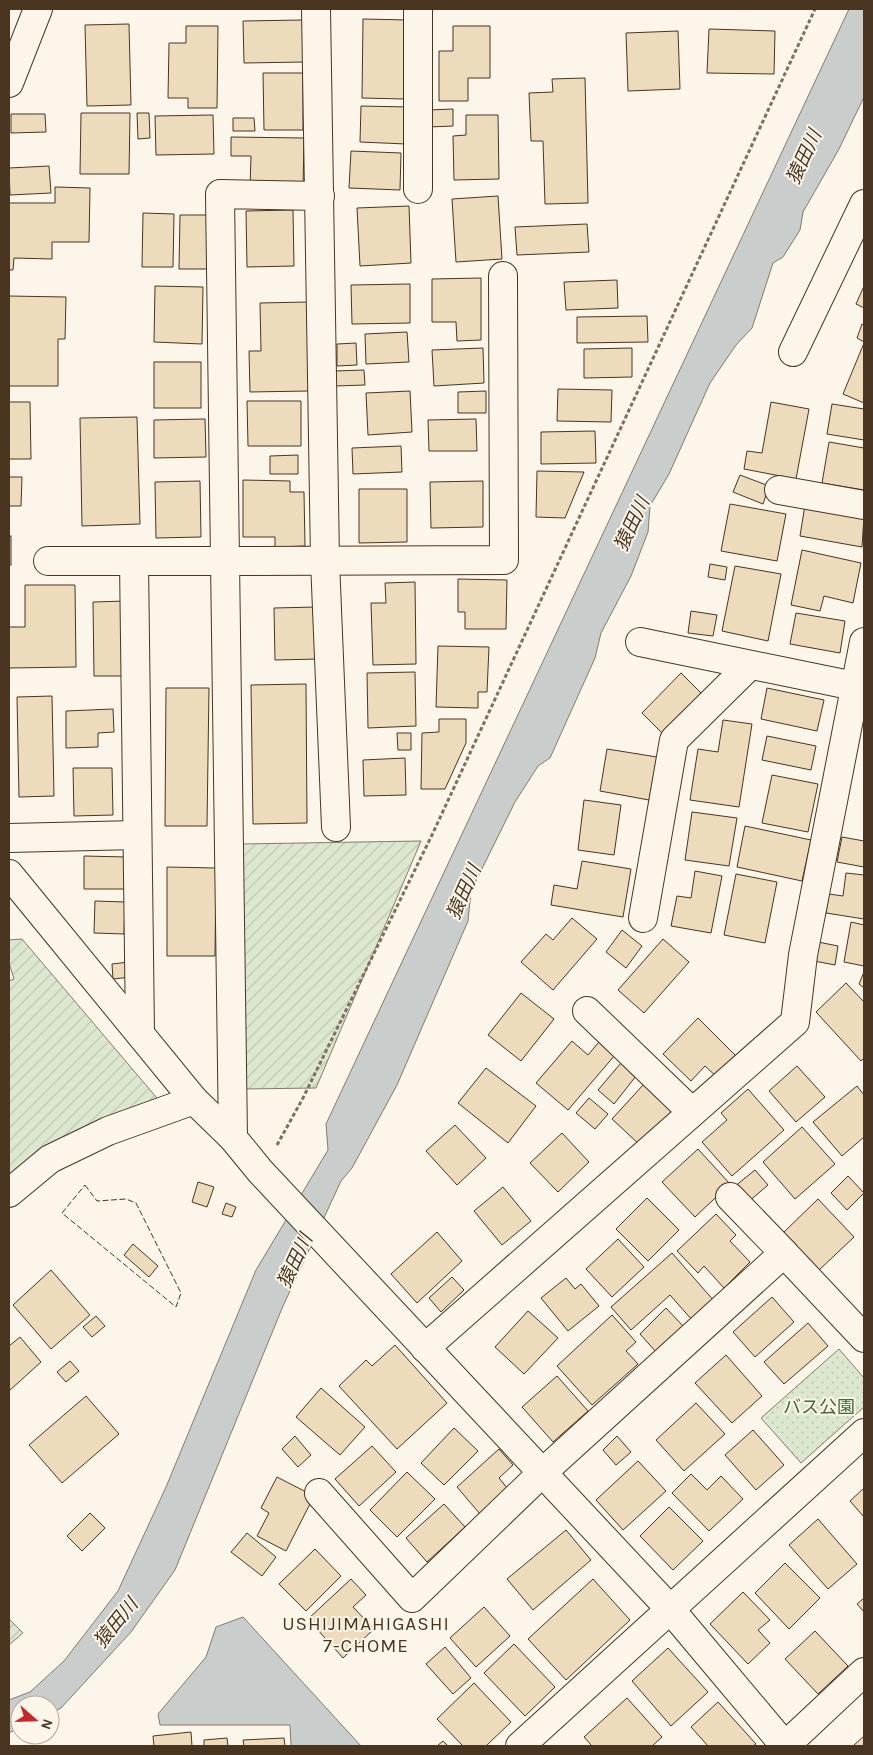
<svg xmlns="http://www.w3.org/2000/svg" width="873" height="1755" font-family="Karla,'Noto Sans JP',sans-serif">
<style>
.park{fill:url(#park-dots);stroke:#887966}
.garden{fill:url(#garden-furrows);stroke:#887966}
.water{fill:#c9cecd;stroke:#887966}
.building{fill:#ecdcbc;stroke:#4a3520}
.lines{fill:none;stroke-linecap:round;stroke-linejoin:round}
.street-casing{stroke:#4a3520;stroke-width:30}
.path{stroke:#7f6f5c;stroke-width:3;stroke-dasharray:4 2.5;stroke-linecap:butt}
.street{stroke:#fbf6e9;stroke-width:28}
.fence{stroke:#4a3520;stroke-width:1;stroke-dasharray:6 2.5;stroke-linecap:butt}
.labels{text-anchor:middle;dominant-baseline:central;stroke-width:4;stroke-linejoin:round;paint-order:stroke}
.park-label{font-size:18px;fill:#436837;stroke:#fbf6e9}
.water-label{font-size:19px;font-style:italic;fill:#4a3520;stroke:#fbf6e9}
.neighbourhood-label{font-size:19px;letter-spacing:1px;fill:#4a3520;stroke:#fbf6e9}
</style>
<defs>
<pattern id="park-dots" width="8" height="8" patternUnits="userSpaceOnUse" patternTransform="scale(1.25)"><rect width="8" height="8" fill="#dce7d0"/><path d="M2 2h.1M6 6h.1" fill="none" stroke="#bec7b2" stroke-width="1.8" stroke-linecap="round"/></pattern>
<pattern id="garden-furrows" width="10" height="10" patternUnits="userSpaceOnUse" patternTransform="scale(1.25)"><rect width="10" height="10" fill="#dce7d0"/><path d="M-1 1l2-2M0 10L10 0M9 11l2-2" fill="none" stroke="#bec7b2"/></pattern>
</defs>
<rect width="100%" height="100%" fill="#fbf6e9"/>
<path class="park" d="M839 1349 864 1378V1407L801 1463 761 1418Z"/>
<g class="garden">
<path d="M421 841 316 1088 243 1089 242 844Z"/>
<path d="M22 939 162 1104 9 1178V981L14 979 9 963V940Z"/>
<path d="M9 1619 23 1633 9 1645Z"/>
</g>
<g class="water">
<path d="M849 9H864V97L839 149 803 212 800 230 783 257 773 263 752 328 736 345 710 383 669 474 650 506 648 532 631 576 601 633 595 658 550 758 538 766 515 802 471 891 468 921 397 1085 352 1168 341 1181 283 1306 175 1570 131 1632 61 1708 50 1714V1705H20V1727L9 1733V1700L30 1692 64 1661 118 1591 166 1487 256 1270 328 1150 326 1124Z"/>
<path d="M243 1617 361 1746H291L290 1725H160L158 1714 206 1657 216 1627Z"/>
</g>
<g class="building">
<path d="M363 19 408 20 405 99 362 98Z"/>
<path d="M303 20 304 62 244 63 243 21Z"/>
<path d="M129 24 131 105 87 106 85 25Z"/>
<path d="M186 26H218L217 108H188V98H168L169 43H186Z"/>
<path d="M453 26H490V78H468V101H439V51H453Z"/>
<path d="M709 29 775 31 774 74 707 73Z"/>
<path d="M678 31 680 89 628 91 626 33Z"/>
<path d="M263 73H303V130H264Z"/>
<path d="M585 78 588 203 545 204 543 141H531L529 93 553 92 552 79Z"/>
<path d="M361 106 408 107 406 144 360 142Z"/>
<path d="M453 109V126L428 127V110Z"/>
<path d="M81 113H130L129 174H80Z"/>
<path d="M137 113H149L150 138 138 139Z"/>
<path d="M11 114H45L46 132 11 133Z"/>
<path d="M213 115 214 154 156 155 155 116Z"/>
<path d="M466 115H498L499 179 454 180 453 136 466 135Z"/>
<path d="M233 118H254L255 131H233Z"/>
<path d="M231 137 304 138 303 189 250 188 251 156H231Z"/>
<path d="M351 151 401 153 400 190 349 188Z"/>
<path d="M49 166 51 193 10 195 9 168Z"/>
<path d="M55 187 90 188 89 242H52V259L14 258 13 270H9V203H55Z"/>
<path d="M498 196 502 259 456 262 452 199Z"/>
<path d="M409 206 411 263 360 266 357 208Z"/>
<path d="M293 210 294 266 247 267 246 211Z"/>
<path d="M143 213 174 214 173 267H142Z"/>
<path d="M180 215H210V269H179Z"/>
<path d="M587 224 589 252 517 255 515 227Z"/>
<path d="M481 278V340L457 341 456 322H432V279Z"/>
<path d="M617 280 618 308 566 310 564 282Z"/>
<path d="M410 284V323L352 324 351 285Z"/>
<path d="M155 286 203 287 202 344 154 342Z"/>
<path d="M864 286V308L856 304Z"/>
<path d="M9 296 66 297 65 339H58V386H9Z"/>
<path d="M307 302 309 391 250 392 249 351H261L260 303Z"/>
<path d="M647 316 648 342 577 343V317Z"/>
<path d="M862 324 864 325V342L857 338Z"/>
<path d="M407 332 409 362 366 364 365 334Z"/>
<path d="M356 343 357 365 337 366V344Z"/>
<path d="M864 343V403L843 394Z"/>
<path d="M483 348 484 383 434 386 432 350Z"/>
<path d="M632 348V377L584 378V349Z"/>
<rect x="154" y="362" width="47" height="46"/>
<path d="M364 370 365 385 335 386V371Z"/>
<path d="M558 389 612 390 611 422 557 421Z"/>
<path d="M410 391 412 432 368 435 366 393Z"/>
<path d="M486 391V413H458V392Z"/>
<path d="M247 401H301V446H248Z"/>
<path d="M9 402H30L31 459H9Z"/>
<path d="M771 402 809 409 796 479 744 469 747 451 762 453Z"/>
<path d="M832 404 864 409V440L827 434Z"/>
<path d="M137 417 140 524 82 526 80 418Z"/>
<path d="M205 419 206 457 154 458V420Z"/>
<path d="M476 419 477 451H429L428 420Z"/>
<path d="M595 431 596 463 541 464V432Z"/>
<path d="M829 442 864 448V490L822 483Z"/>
<path d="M401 446 402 472 353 474 352 448Z"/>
<path d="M298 455V474H270V456Z"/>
<path d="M537 471 584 472 565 518 536 517Z"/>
<path d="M740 475 769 486 763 504 733 492Z"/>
<path d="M9 477H22L21 506H9Z"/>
<path d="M243 480 290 481V492H304L305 546 275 547V537H243Z"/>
<path d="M200 481 201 537 156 538 155 482Z"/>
<path d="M483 481V527L431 528 430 482Z"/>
<path d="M359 489H407V542L359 543Z"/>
<path d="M730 504 786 514 777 561 721 551Z"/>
<path d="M805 505 864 516 862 547 800 536Z"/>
<rect x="9" y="536" width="2" height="29"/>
<path d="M802 550 861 563 853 603 824 596 820 611 791 605Z"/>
<path d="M710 564 727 567 725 580 708 577Z"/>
<path d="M735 566 781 574 768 641 722 631Z"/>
<path d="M458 579 507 580 506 629H465V612H458Z"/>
<path d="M415 582 416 664 373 665 371 603H386L385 583Z"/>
<path d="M25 585H75L76 667 9 668V627H25Z"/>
<path d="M126 601 127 676H94L93 602Z"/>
<path d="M317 607 318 659 275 660 274 608Z"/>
<path d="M691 611 717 615 713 636 688 633Z"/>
<path d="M796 613 845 621 840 653 790 644Z"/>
<path d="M438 646 489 647 487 692H478V708L436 707Z"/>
<path d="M415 672 416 726 368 728 367 673Z"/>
<path d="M681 673 702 694 663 734 642 713Z"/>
<path d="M306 684 307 823 253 824 251 685Z"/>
<path d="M166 688H209L207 826H165Z"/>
<path d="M767 688 824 700 817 731 761 719Z"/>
<path d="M52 696 54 796 19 797 17 697Z"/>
<path d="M113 709 114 732 98 733V747L66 748V711Z"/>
<path d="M439 719H466V743L445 789H421L422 733 439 732Z"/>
<path d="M723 720 752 724 739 807 690 800 698 749 718 752Z"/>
<path d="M397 733H411V750H398Z"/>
<path d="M767 736 816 746 811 770 762 760Z"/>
<path d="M607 749 657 757 649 800 600 791Z"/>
<path d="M405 758 406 795 364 796 363 760Z"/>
<path d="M73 768H112L113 815 74 816Z"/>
<path d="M772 775 818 784 808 832 762 823Z"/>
<path d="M584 800 621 805 614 855 578 850Z"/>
<path d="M692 812 737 818 729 866 685 860Z"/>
<path d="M745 826 811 840 802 881 737 867Z"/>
<path d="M842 837 864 841V867L837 862Z"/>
<path d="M84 856 127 857V889H84Z"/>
<path d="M582 861 631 869 623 917 551 905 554 885 577 889Z"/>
<path d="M167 867 216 868 215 956H167Z"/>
<path d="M695 871 722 876 711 933 671 926 677 896 691 898Z"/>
<path d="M846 873 864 875V919L826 913 829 894 843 896Z"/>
<path d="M736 874 777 882 765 943 724 935Z"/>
<path d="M95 901 125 902 124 934 94 933Z"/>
<path d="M572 918 597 939 553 990 521 962 546 934 553 940Z"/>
<path d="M851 922 864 925V966L844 962Z"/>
<path d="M622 930 642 946 626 968 606 952Z"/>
<path d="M663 939 689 962 644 1013 618 990Z"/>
<path d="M818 942 838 946 835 965 814 961Z"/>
<path d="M129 962 131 977 113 979 112 964Z"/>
<path d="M864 972V988L859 984Z"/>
<path d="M846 983 864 1002V1058L861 1061 816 1012Z"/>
<path d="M521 993 554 1019 521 1061 488 1035Z"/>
<path d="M698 1018 738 1058 719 1079 705 1066 691 1081 663 1054Z"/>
<path d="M572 1041 588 1055 599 1042 615 1055 568 1110 536 1083Z"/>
<path d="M621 1063 636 1076 614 1104 598 1090Z"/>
<path d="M797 1066 825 1097 796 1122 769 1091Z"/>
<path d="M486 1068 536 1106 508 1143 458 1103Z"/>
<path d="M644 1084 675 1111 642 1147 612 1119Z"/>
<path d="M857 1086 864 1095V1137L842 1156 813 1122Z"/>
<path d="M748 1089 784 1130 732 1176 702 1142 727 1120 721 1113Z"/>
<path d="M589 1098 608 1114 595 1129 576 1113Z"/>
<path d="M455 1125 486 1158 457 1185 426 1151Z"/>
<path d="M802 1127 835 1164 795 1199 763 1162Z"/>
<path d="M562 1133 589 1162 558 1192 530 1163Z"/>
<path d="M698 1149 730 1184 695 1217 662 1182Z"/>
<path d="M755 1170 768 1185 747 1203 734 1187Z"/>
<path d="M848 1176 864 1193 847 1210 831 1193Z"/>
<path d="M198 1182 214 1187 207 1207 192 1202Z"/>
<path d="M503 1187 531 1221 502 1245 474 1211Z"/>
<path d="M647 1198 679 1230 648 1261 616 1229Z"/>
<path d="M818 1199 854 1237 817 1272 782 1234Z"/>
<path d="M226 1203 236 1207 232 1217 222 1214Z"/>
<path d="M716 1214 736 1235 730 1241 750 1262 724 1288 704 1266 698 1273 677 1251Z"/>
<path d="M437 1232 462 1261 417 1303 391 1274Z"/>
<path d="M618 1239 644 1267 612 1297 586 1269Z"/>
<path d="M133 1244 158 1266 149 1277 124 1255Z"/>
<path d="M672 1253 715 1302 693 1321 670 1295 631 1330 611 1307Z"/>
<path d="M51 1270 90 1315 51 1349 13 1305Z"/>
<path d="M452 1277 464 1290 441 1312 429 1298Z"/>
<path d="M566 1278 575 1289 581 1284 599 1306 568 1331 541 1298Z"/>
<path d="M772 1297 794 1322 755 1357 733 1332Z"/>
<path d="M666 1308 684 1327 657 1353 640 1334Z"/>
<path d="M528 1311 558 1338 524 1374 495 1347Z"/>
<path d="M612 1315 636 1342 626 1351 638 1364 592 1405 557 1366Z"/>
<path d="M96 1316 105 1326 92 1337 83 1327Z"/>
<path d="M808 1323 828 1346 784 1384 764 1362Z"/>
<path d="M20 1337 41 1362 9 1391V1346Z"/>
<path d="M395 1345 447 1403 397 1449 339 1386 366 1360 372 1366Z"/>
<path d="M726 1355 762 1396 732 1423 695 1383Z"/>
<path d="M70 1361 79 1371 66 1382 57 1372Z"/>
<path d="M557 1376 588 1411 553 1442 522 1407Z"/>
<path d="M321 1388 365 1427 340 1455 296 1417Z"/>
<path d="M86 1396 119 1434 62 1483 29 1445Z"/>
<path d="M696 1403 725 1434 684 1471 656 1440Z"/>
<path d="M454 1428 478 1451 444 1485 421 1463Z"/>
<path d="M753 1430 784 1465 756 1490 725 1455Z"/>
<path d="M295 1436 311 1455 298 1467 282 1449Z"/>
<path d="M617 1436 631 1452 616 1465 603 1450Z"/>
<path d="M372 1446 396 1472 359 1506 335 1479Z"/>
<path d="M499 1449 513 1465 499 1478 508 1489 480 1514 457 1487Z"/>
<path d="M638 1461 666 1491 623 1530 596 1500Z"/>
<path d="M407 1472 435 1499 397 1537 370 1510Z"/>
<path d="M691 1474 707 1490 721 1476 743 1499 709 1531 672 1493Z"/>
<path d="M277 1477 314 1496 286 1551 257 1536 269 1513 261 1508Z"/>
<path d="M864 1488V1517L850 1501Z"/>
<path d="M444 1504 465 1527 427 1562 406 1538Z"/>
<path d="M669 1507 703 1541 673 1570 640 1536Z"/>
<path d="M90 1513 105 1528 82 1551 67 1536Z"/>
<path d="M818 1519 857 1564 828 1589 789 1545Z"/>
<path d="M566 1530 591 1560 533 1610 507 1579Z"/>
<path d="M247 1533 276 1557 262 1576 231 1552Z"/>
<path d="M315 1549 341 1576 306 1611 279 1584Z"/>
<path d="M785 1563 820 1598 789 1629 755 1593Z"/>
<path d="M351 1579 366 1595 353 1607 374 1629 343 1658 308 1619Z"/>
<path d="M593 1579 630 1620 566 1680 528 1639Z"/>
<path d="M743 1592 770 1620 758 1630 770 1643 748 1664 710 1624Z"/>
<path d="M864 1598V1612L857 1604Z"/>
<path d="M484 1607 510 1636 476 1667 450 1638Z"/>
<path d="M815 1631 848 1666 818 1694 785 1659Z"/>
<path d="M514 1644 555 1687 525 1716 484 1673Z"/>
<path d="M445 1647 471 1678 453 1694 426 1664Z"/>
<path d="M668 1648 708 1692 671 1726 632 1681Z"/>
<path d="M474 1683 511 1722 486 1746H463L437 1719Z"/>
<path d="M627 1698 662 1737 652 1746H592L584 1737Z"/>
<path d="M718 1702 756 1744 753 1746H708L691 1727Z"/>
<path d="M191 1732 192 1746H154L153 1736Z"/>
<path d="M864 1736V1746H853Z"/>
<path d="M227 1738 228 1746H204V1740Z"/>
<path d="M284 1738 285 1746H244L243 1740Z"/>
<path d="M443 1741 448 1746H437Z"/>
</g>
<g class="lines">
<defs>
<g id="street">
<path d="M316 9 325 561 336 827"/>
<path d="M9 83 38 9"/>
<path d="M418 189V9"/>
<path d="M793 352 864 204"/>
<path d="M779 490 864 505"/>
<path d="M48 561H225L220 194 320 196"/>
<path d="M134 561 140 1033"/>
<path d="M640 642 864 688"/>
<path d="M9 838 137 835"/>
<path d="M9 874 194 1100 233 1138 260 1171 670 1609 785 1746"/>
<path d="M643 918 674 740 749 666"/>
<path d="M587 1011 692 1112"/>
<path d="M233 1138 225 561 504 560 503 276"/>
<path d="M9 1193 50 1159 108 1131 194 1100"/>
<path d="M730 1197 784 1253"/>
<path d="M425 1348 795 1022 803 955 864 642"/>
<path d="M319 1493 412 1598 542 1473 784 1253 864 1338"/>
<path d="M520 1746 864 1433"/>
<path d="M785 1746 864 1672"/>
</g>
</defs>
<use href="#street" class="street-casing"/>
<path class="path" d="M277 1145 303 1098 432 835 815 9"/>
<use href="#street" class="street"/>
<path class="fence" d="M85 1185 97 1201 126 1199 136 1203 181 1293 176 1307 62 1213Z"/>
</g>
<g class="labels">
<g class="park-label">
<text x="819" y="1407">バス公園</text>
</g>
<g class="water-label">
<text transform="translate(804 157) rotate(-65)">猿田川</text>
<text transform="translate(632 524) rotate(-65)">猿田川</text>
<text transform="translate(464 892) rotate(-66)">猿田川</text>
<text transform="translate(295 1261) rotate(-65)">猿田川</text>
<text transform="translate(116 1623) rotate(-51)">猿田川</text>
</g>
<g class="neighbourhood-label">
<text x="366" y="1624">USHIJIMAHIGASHI<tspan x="366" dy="22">7-CHOME</tspan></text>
</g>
</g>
<rect width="873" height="1755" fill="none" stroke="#4a3520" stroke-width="20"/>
<g transform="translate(35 1720) rotate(110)"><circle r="24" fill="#fbf6e9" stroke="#b4a999"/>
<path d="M0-4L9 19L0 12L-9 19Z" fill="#c62828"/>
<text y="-8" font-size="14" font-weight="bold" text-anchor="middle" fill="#4a3520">N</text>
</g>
</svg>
